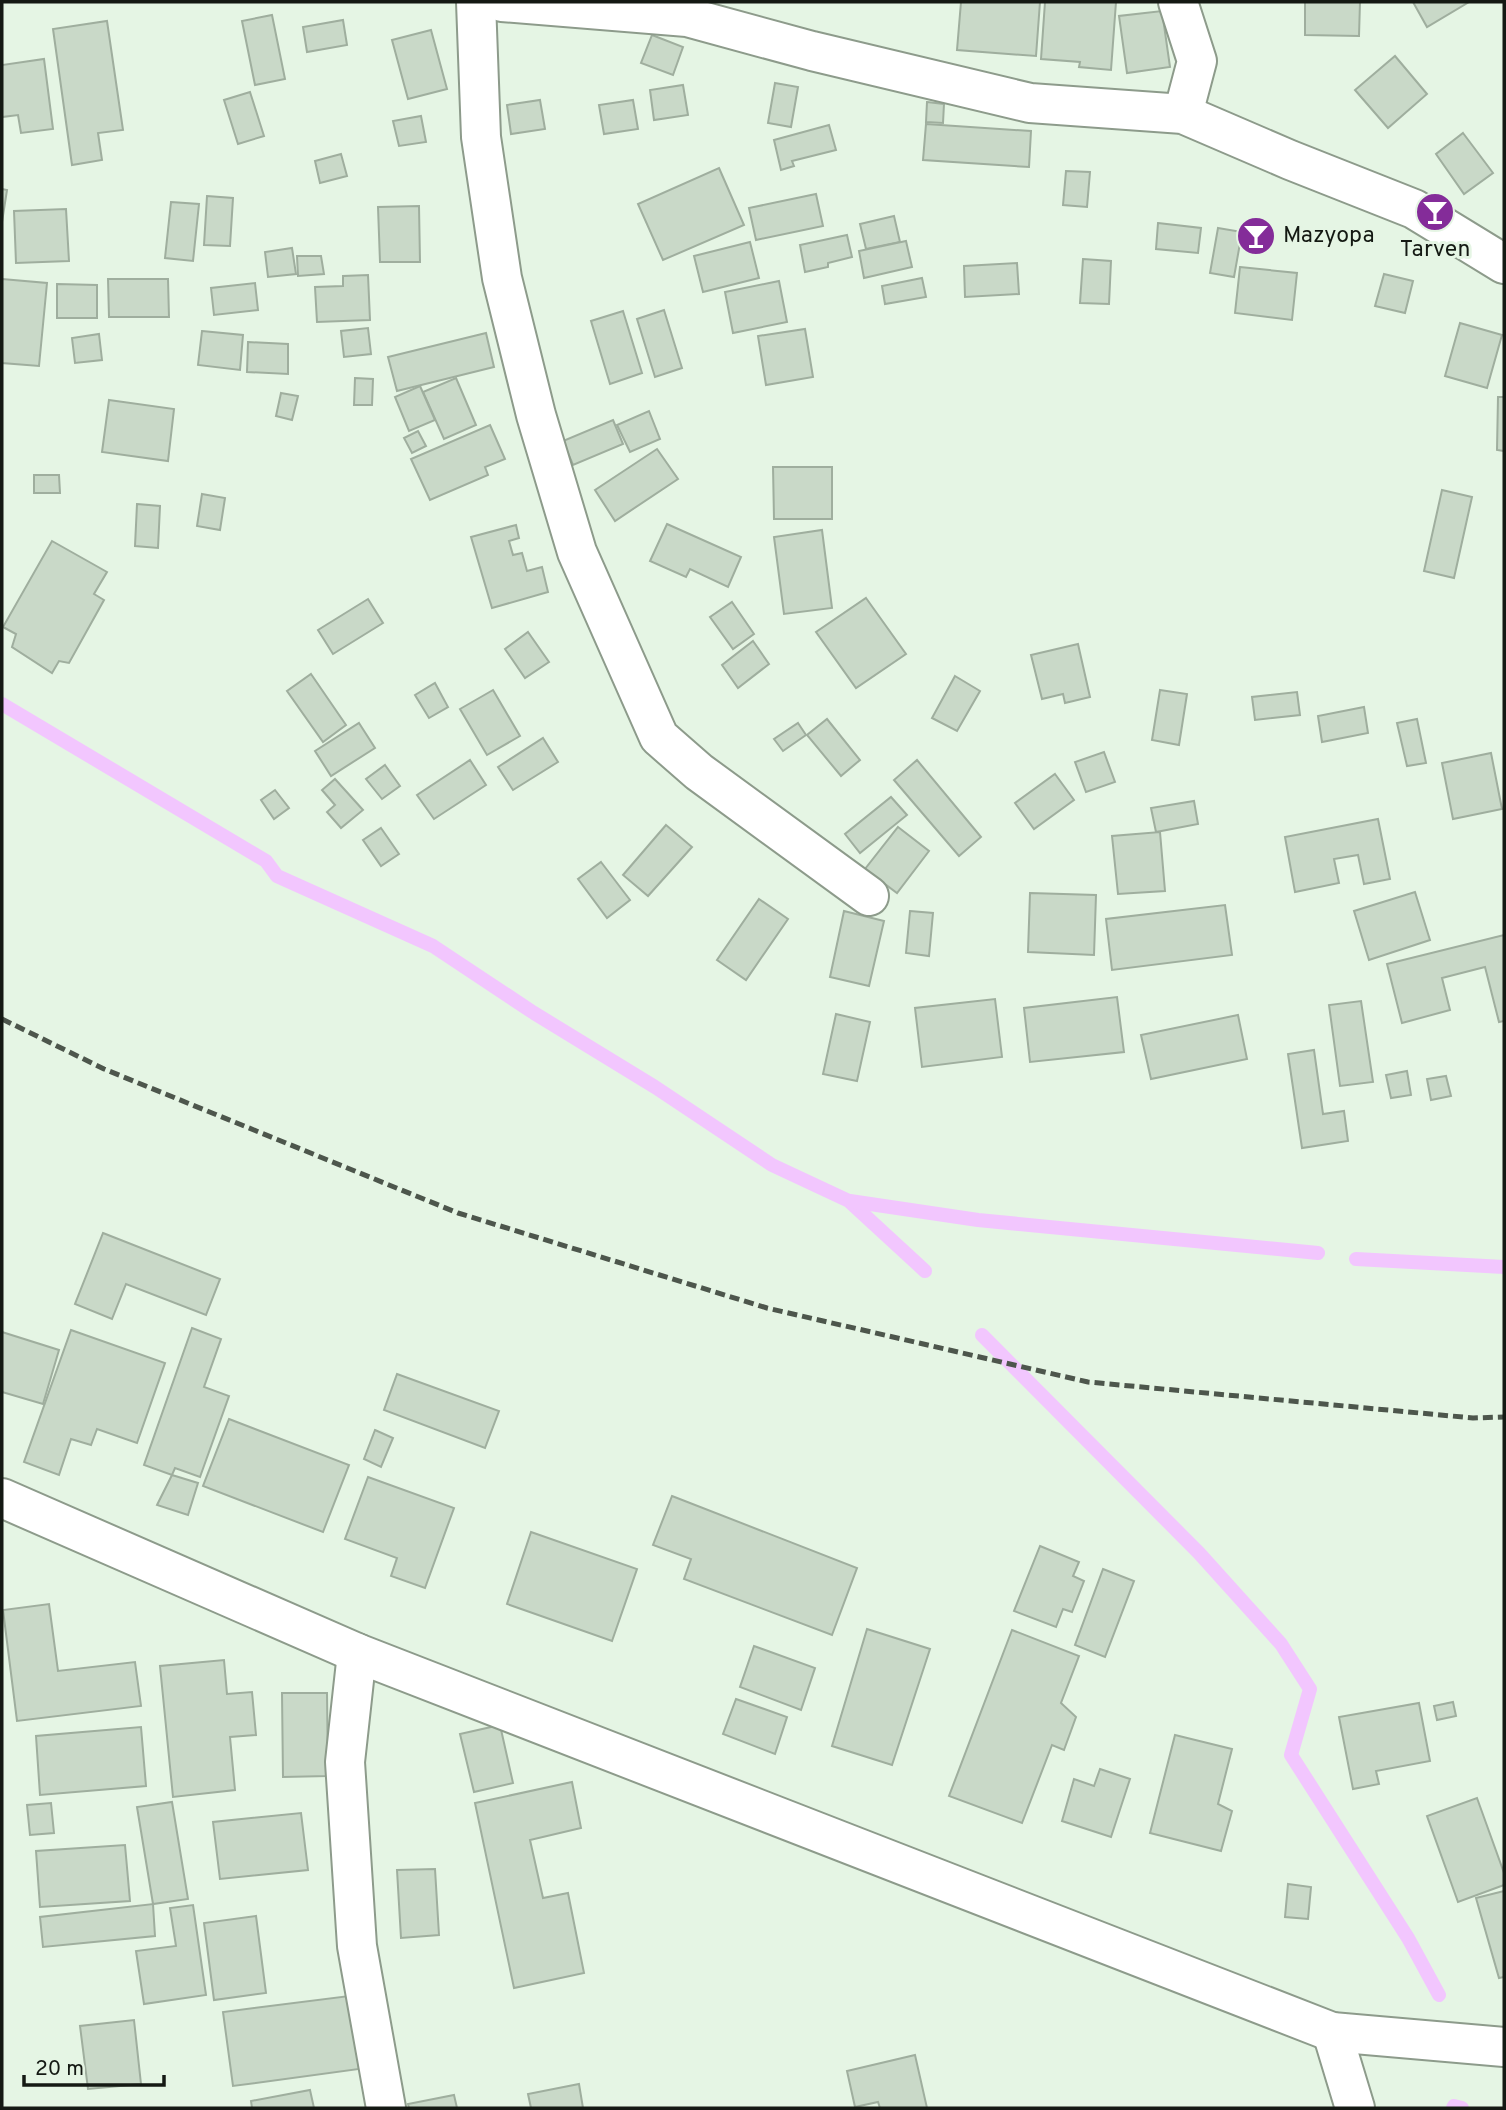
<svg xmlns="http://www.w3.org/2000/svg" width="1506" height="2110" font-family="Overpass,sans-serif">
<style>
.lines{fill:none;stroke-linecap:round;stroke-linejoin:round}
.stream{stroke:#f2c6fe;stroke-width:14}
.building{fill:#c9d9c8;stroke:#9fae9e;stroke-width:2}
.minor-casing{stroke:#8d9b8b;stroke-width:42}
.tertiary-casing{stroke:#8d9b8b;stroke-width:42}
.minor{stroke:#fff;stroke-width:38}
.tertiary{stroke:#fff;stroke-width:38}
.rail{stroke:#4d564c;stroke-width:5;stroke-dasharray:10 5;stroke-linecap:butt}
.labels{text-anchor:middle;dominant-baseline:central;stroke-width:6;stroke-linejoin:round;paint-order:stroke}
.poi-label{font-size:23px;fill:#141913;stroke:#e5f5e4;text-anchor:start}
</style>
<rect width="100%" height="100%" fill="#e5f5e4"/>
<g class="lines">
<g class="stream">
<path d="M2 704 266 861 277 876 433 946 534 1013 655 1087 772 1165 849 1201 925 1271"/>
<path d="M850 1201 978 1220 1318 1253"/>
<path d="M1356 1259 1504 1267"/>
<path d="M982 1335 1199 1553 1281 1644 1310 1689 1291 1755 1408 1938 1439 1995"/>
<path d="M1453 2108 1454 2106 1462 2108"/>
</g>
</g>
<g class="building">
<path d="M961 2H1040L1036 56 957 50Z"/>
<path d="M1045 2H1116L1111 70 1079 67 1080 62 1041 59Z"/>
<path d="M1305 2H1360L1359 36 1305 35Z"/>
<path d="M1413 2H1469L1427 27Z"/>
<path d="M1162 11 1170 67 1127 73 1119 16Z"/>
<path d="M272 15 285 79 255 85 242 21Z"/>
<path d="M343 20 347 45 307 52 303 27Z"/>
<path d="M107 21 123 130 98 133 102 160 72 165 53 29Z"/>
<path d="M431 30 447 89 408 99 392 40Z"/>
<path d="M652 35 683 47 673 75 641 63Z"/>
<path d="M1395 56 1427 94 1388 128 1355 90Z"/>
<path d="M44 59 53 129 21 133 18 115 2 117V65Z"/>
<path d="M775 83 798 87 791 127 768 123Z"/>
<path d="M683 85 688 115 654 120 650 90Z"/>
<path d="M250 92 264 136 238 144 224 100Z"/>
<path d="M540 100 545 129 511 134 507 105Z"/>
<path d="M633 100 638 129 604 134 599 105Z"/>
<path d="M927 102 944 104 943 123 926 122Z"/>
<path d="M421 116 426 142 399 146 393 121Z"/>
<path d="M926 124 1031 131 1029 167 923 160Z"/>
<path d="M829 125 836 150 792 161 794 166 781 170 774 140Z"/>
<path d="M1463 133 1493 173 1464 194 1436 154Z"/>
<path d="M341 154 347 176 320 183 315 161Z"/>
<path d="M719 168 744 225 663 260 638 204Z"/>
<path d="M1066 171 1090 172 1087 207 1063 205Z"/>
<path d="M2 189 7 190 2 222Z"/>
<path d="M816 194 823 226 756 240 749 208Z"/>
<path d="M207 196 233 198 230 246 204 245Z"/>
<path d="M171 202 199 204 193 261 165 258Z"/>
<path d="M419 206 420 262H380L378 207Z"/>
<path d="M66 209 69 261 16 263 14 211Z"/>
<path d="M894 216 900 242 866 249 860 224Z"/>
<path d="M1158 223 1201 228 1198 253 1156 249Z"/>
<path d="M1218 228 1242 232 1234 277 1210 273Z"/>
<path d="M847 235 852 257 828 263V267L805 272 800 245Z"/>
<path d="M906 241 912 267 864 278 859 251Z"/>
<path d="M750 242 759 278 703 292 694 256Z"/>
<path d="M292 248 296 274 268 277 265 252Z"/>
<path d="M297 256H321L324 274 298 276Z"/>
<path d="M1083 259 1111 261 1109 304 1080 303Z"/>
<path d="M1017 263 1019 294 965 297 964 266Z"/>
<path d="M1240 267 1297 273 1292 320 1235 313Z"/>
<path d="M1384 274 1413 281 1405 313 1375 306Z"/>
<path d="M368 275 370 320 317 322 315 287 343 286V276Z"/>
<path d="M922 278 926 297 885 304 882 286Z"/>
<path d="M2 279 47 283 39 366 2 363Z"/>
<path d="M108 279H168L169 317H109Z"/>
<path d="M779 281 787 322 733 333 725 292Z"/>
<path d="M255 283 258 310 214 315 211 288Z"/>
<path d="M57 284 97 285V318H57Z"/>
<path d="M664 310 682 368 655 377 637 319Z"/>
<path d="M623 311 642 373 610 384 591 321Z"/>
<path d="M1460 323 1502 335 1487 388 1445 376Z"/>
<path d="M368 328 371 354 344 357 341 331Z"/>
<path d="M805 329 813 377 766 385 758 336Z"/>
<path d="M202 331 243 335 240 370 198 365Z"/>
<path d="M486 333 494 367 397 391 388 357Z"/>
<path d="M99 334 102 360 75 363 72 338Z"/>
<path d="M248 342 288 344V374L247 372Z"/>
<path d="M355 378 373 379 372 405H354Z"/>
<path d="M456 378 476 425 444 439 423 392Z"/>
<path d="M420 386 435 420 409 431 395 397Z"/>
<path d="M281 393 298 396 292 420 276 416Z"/>
<path d="M1498 397H1504V451L1497 450Z"/>
<path d="M109 400 174 409 168 461 102 452Z"/>
<path d="M649 411 660 439 630 452 617 425Z"/>
<path d="M613 420 623 444 573 465 563 441Z"/>
<path d="M490 425 505 459 485 467 488 475 430 500 411 459Z"/>
<path d="M418 431 426 446 412 453 404 438Z"/>
<path d="M657 449 678 479 615 521 595 490Z"/>
<path d="M773 467H832V519H774Z"/>
<path d="M34 475H59L60 493H34Z"/>
<path d="M1442 490 1472 497 1454 578 1424 571Z"/>
<path d="M202 494 225 498 220 530 197 526Z"/>
<path d="M137 504 160 506 158 548 135 546Z"/>
<path d="M667 524 741 557 728 587 690 569 686 577 650 561Z"/>
<path d="M516 525 519 538 509 541 513 555 522 553 527 571 542 567 548 592 492 608 471 537Z"/>
<path d="M822 530 832 608 784 614 774 537Z"/>
<path d="M52 541 107 572 94 594 104 600 69 663 59 661 52 673 12 647 16 634 3 627Z"/>
<path d="M866 598 906 654 856 688 816 632Z"/>
<path d="M368 599 383 623 333 654 318 630Z"/>
<path d="M732 602 754 634 733 649 710 617Z"/>
<path d="M528 632 549 662 525 678 505 649Z"/>
<path d="M753 641 769 664 738 688 722 665Z"/>
<path d="M1078 644 1090 697 1065 703 1063 694 1042 699 1031 655Z"/>
<path d="M311 674 346 725 323 742 287 691Z"/>
<path d="M955 676 980 691 957 731 932 718Z"/>
<path d="M435 683 448 707 429 718 415 695Z"/>
<path d="M493 690 520 736 487 755 460 709Z"/>
<path d="M1160 690 1187 694 1179 745 1152 740Z"/>
<path d="M1297 692 1300 715 1255 720 1252 697Z"/>
<path d="M1364 707 1368 733 1322 742 1318 716Z"/>
<path d="M827 719 860 760 841 776 807 735Z"/>
<path d="M1417 719 1426 763 1407 766 1397 723Z"/>
<path d="M359 723 375 748 331 776 315 751Z"/>
<path d="M798 723 806 735 783 751 774 739Z"/>
<path d="M543 738 558 762 513 790 498 767Z"/>
<path d="M1104 752 1115 782 1086 792 1075 762Z"/>
<path d="M1491 753 1502 809 1453 819 1442 763Z"/>
<path d="M470 760 486 785 434 819 417 795Z"/>
<path d="M917 760 981 837 959 856 894 780Z"/>
<path d="M385 765 400 786 382 799 366 779Z"/>
<path d="M1055 774 1074 800 1034 829 1015 803Z"/>
<path d="M335 779 363 810 341 828 327 812 335 805 322 790Z"/>
<path d="M275 790 289 808 274 819 261 800Z"/>
<path d="M891 797 907 815 860 853 845 834Z"/>
<path d="M1194 801 1198 824 1156 832 1151 808Z"/>
<path d="M1378 819 1390 879 1364 884 1358 855 1334 859 1339 883 1295 892 1285 837Z"/>
<path d="M666 825 692 847 648 896 623 875Z"/>
<path d="M898 827 929 851 897 893 865 869Z"/>
<path d="M381 828 399 854 381 866 363 840Z"/>
<path d="M1160 832 1165 891 1118 894 1112 836Z"/>
<path d="M601 862 630 900 607 918 578 879Z"/>
<path d="M1415 892 1430 940 1369 960 1354 911Z"/>
<path d="M1030 893 1096 895 1094 955 1028 952Z"/>
<path d="M759 899 788 919 746 980 717 960Z"/>
<path d="M1225 905 1232 955 1112 970 1106 919Z"/>
<path d="M844 911 884 921 869 986 830 977Z"/>
<path d="M910 911 933 913 929 956 906 953Z"/>
<path d="M1504 935V1021L1499 1022 1485 967 1442 978 1450 1010 1402 1023 1387 964Z"/>
<path d="M1117 997 1124 1052 1030 1062 1024 1008Z"/>
<path d="M995 999 1002 1057 922 1067 915 1008Z"/>
<path d="M1361 1001 1373 1082 1340 1086 1329 1005Z"/>
<path d="M836 1014 870 1022 857 1081 823 1074Z"/>
<path d="M1238 1015 1247 1059 1151 1079 1141 1035Z"/>
<path d="M1314 1050 1323 1114 1344 1111 1348 1141 1302 1148 1288 1054Z"/>
<path d="M1407 1071 1411 1095 1391 1098 1386 1075Z"/>
<path d="M1446 1076 1451 1096 1431 1100 1427 1079Z"/>
<path d="M103 1233 220 1279 206 1315 126 1284 112 1319 75 1304Z"/>
<path d="M192 1328 221 1339 204 1387 229 1396 200 1477 175 1468 172 1475 144 1465Z"/>
<path d="M71 1330 165 1363 137 1443 97 1429 91 1445 71 1439 59 1475 24 1462Z"/>
<path d="M2 1332 59 1350 43 1404 2 1392Z"/>
<path d="M397 1374 499 1411 485 1448 384 1410Z"/>
<path d="M229 1419 349 1465 323 1532 203 1486Z"/>
<path d="M375 1430 393 1438 381 1467 364 1459Z"/>
<path d="M172 1475 198 1483 188 1515 157 1505Z"/>
<path d="M368 1477 454 1508 425 1588 391 1576 397 1558 345 1539Z"/>
<path d="M672 1496 857 1568 832 1635 684 1579 691 1559 653 1545Z"/>
<path d="M531 1532 637 1569 612 1641 507 1604Z"/>
<path d="M1040 1546 1079 1562 1073 1576 1084 1581 1072 1612 1063 1609 1056 1627 1014 1611Z"/>
<path d="M1103 1569 1134 1581 1105 1657 1075 1645Z"/>
<path d="M49 1604 58 1671 135 1662 141 1706 17 1721 3 1610Z"/>
<path d="M867 1629 930 1649 892 1765 832 1746Z"/>
<path d="M1012 1630 1079 1656 1061 1703 1076 1717 1064 1750 1052 1745 1022 1823 949 1796Z"/>
<path d="M754 1646 815 1668 801 1710 740 1687Z"/>
<path d="M224 1660 227 1694 252 1692 256 1735 230 1737 235 1790 173 1797 160 1666Z"/>
<path d="M282 1693H327L328 1776 283 1777Z"/>
<path d="M736 1699 787 1717 775 1754 723 1734Z"/>
<path d="M1453 1702 1456 1716 1437 1720 1434 1706Z"/>
<path d="M1419 1703 1430 1761 1376 1771 1379 1784 1353 1789 1339 1717Z"/>
<path d="M500 1725 513 1783 474 1792 460 1734Z"/>
<path d="M141 1727 146 1786 40 1795 36 1736Z"/>
<path d="M1175 1735 1232 1749 1218 1804 1232 1811 1221 1851 1150 1833Z"/>
<path d="M1100 1769 1130 1779 1111 1837 1062 1821 1074 1779 1094 1786Z"/>
<path d="M572 1782 581 1828 530 1840 543 1898 568 1893 584 1973 514 1988 475 1803Z"/>
<path d="M1477 1798 1504 1873V1885L1458 1902 1427 1816Z"/>
<path d="M172 1802 188 1899 153 1904 137 1807Z"/>
<path d="M51 1803 54 1833 30 1835 27 1805Z"/>
<path d="M301 1813 308 1870 220 1879 213 1822Z"/>
<path d="M125 1845 130 1901 40 1907 36 1851Z"/>
<path d="M435 1869 439 1935 401 1938 397 1870Z"/>
<path d="M1288 1884 1311 1887 1308 1919 1285 1917Z"/>
<path d="M1504 1891V1977L1499 1978 1476 1898Z"/>
<path d="M153 1904 155 1936 43 1947 40 1917Z"/>
<path d="M193 1905 206 1995 144 2004 136 1951 176 1946 170 1908Z"/>
<path d="M256 1916 266 1993 214 2000 204 1923Z"/>
<path d="M349 1996 359 2069 233 2086 223 2012Z"/>
<path d="M134 2020 141 2084 88 2089 80 2026Z"/>
<path d="M915 2055 927 2108H880L878 2102 855 2107 847 2071Z"/>
<path d="M579 2084 583 2108H531L528 2094Z"/>
<path d="M310 2090 314 2108H252L251 2101Z"/>
<path d="M454 2095 457 2108H409L408 2104Z"/>
</g>
<g class="lines">
<defs>
<g id="minor">
<path d="M476 2 481 137 502 278 536 415 577 552 659 737 699 772 869 896"/>
<path d="M502 2 687 17 812 51 1030 103 1183 114 1290 160 1414 209 1504 264"/>
<path d="M1178 2 1197 61 1183 114"/>
<path d="M357 1653 345 1762 357 1946 386 2108"/>
<path d="M1332 2032 1355 2108"/>
</g>
<path id="tertiary" d="M2 1498 357 1653 1332 2032 1504 2047"/>
</defs>
<use href="#minor" class="minor-casing"/>
<use href="#tertiary" class="tertiary-casing"/>
<use href="#minor" class="minor"/>
<use href="#tertiary" class="tertiary"/>
<path class="rail" d="M2 1019 104 1069 458 1213 767 1308 1088 1382 1473 1418 1504 1417"/>
</g>
<defs>
<symbol id="bar-disc" viewBox="-11 -11 22 22"><circle r="9.5" fill="#842c99" stroke="#e5f5e4"/><path d="M-6-5H6L.8 .8V4.5H3.5V6h-7V4.5H-.8V.8Z" fill="#fff"/></symbol>
</defs>
<g fill-rule="evenodd">
<use href="#bar-disc" x="1413" y="190" width="44" height="44"/>
<use href="#bar-disc" x="1234" y="214" width="44" height="44"/>
</g>
<g class="labels">
<g class="poi-label">
<text x="1283" y="236">Mazyopa</text>
<text x="1435" y="250" text-anchor="middle">Tarven</text>
</g>
</g>
<rect width="1506" height="2110" fill="none" stroke="#141913" stroke-width="7"/>
<path d="M24 2075v10h140v-10" fill="none" stroke="#141913" stroke-width="3.5"/>
<text x="35" y="2075" font-size="21" fill="#141913" stroke="#e5f5e4" stroke-width="5" paint-order="stroke">20 m</text>
</svg>
